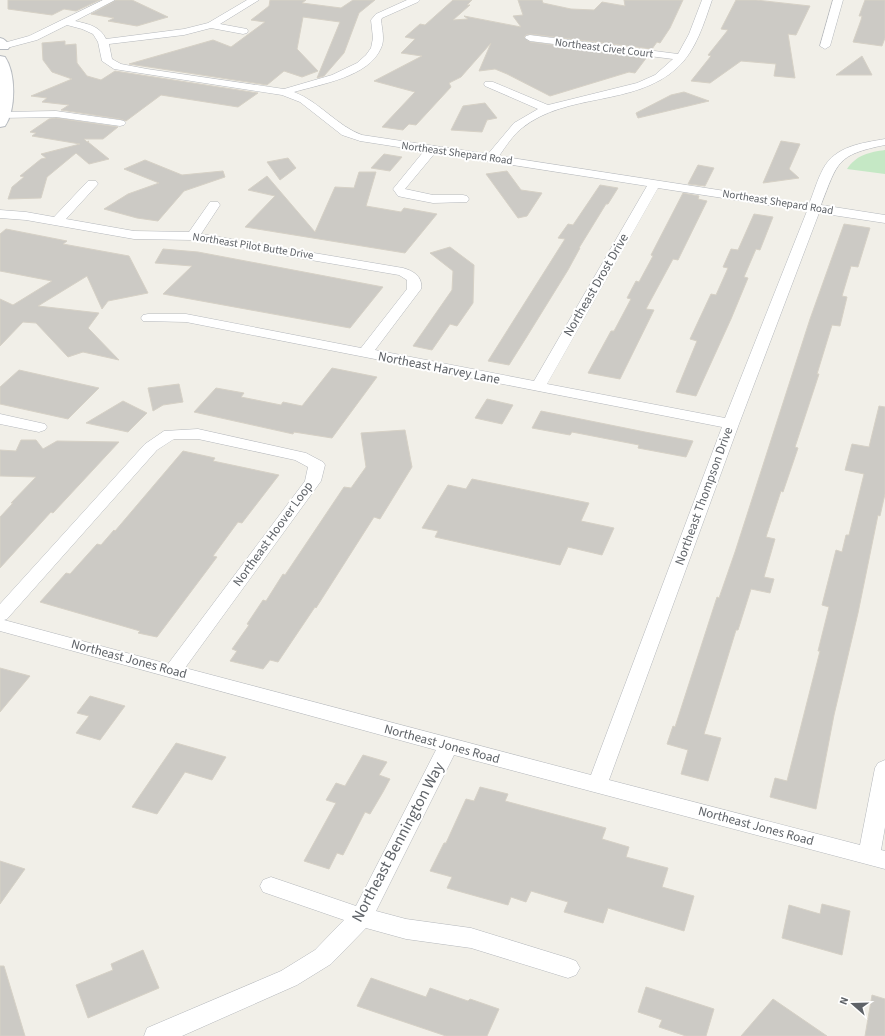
<svg xmlns="http://www.w3.org/2000/svg" width="885" height="1036" font-family="'Source Sans 3',sans-serif">
<style>
.green{fill:#c5e8c5}
.building{fill:#cccac5;stroke:#d6d1c6}
.lines{fill:none;stroke-linecap:round;stroke-linejoin:round}
.street-casing{stroke:#b5b8bc;stroke-width:1}
.secondary-casing{stroke:#b6babf;stroke-width:2}
.street{fill:#fff;fill-rule:evenodd}
.secondary{fill:#fff;fill-rule:evenodd}
.labels{text-anchor:middle;dominant-baseline:central;stroke-width:4;stroke-linejoin:round;paint-order:stroke}
.far-street-label{font-size:11px;fill:#5f6368;stroke:#fff}
.street-label{font-size:13px;fill:#5f6368;stroke:#fff}
.near-street-label{font-size:16px;fill:#5f6368;stroke:#fff}
</style>
<rect width="100%" height="100%" fill="#f1efe8"/>
<path class="green" d="M885 150V174L847 169C856 155 870 152 885 150Z"/>
<g class="building">
<path d="M8 0H100L76 11 64 9 52 15 8 9Z"/>
<path d="M116 0H132L168 17 137 26 108 21 114 18 91 14Z"/>
<path d="M270 0H306L302 3 341 8 353 0H375L359 13 344 53 324 76 317 78 340 22 303 17 297 49 318 71 302 77 284 71 267 85 129 64 213 40 231 47 265 22 251 20 269 6Z"/>
<path d="M453 0H472L467 5H470L453 20 468 19 464 16 521 27 513 16 523 15 518 0H542L543 3 571 9 594 10 602 2 625 6 624 0H683L670 28 660 43 657 42 652 49 530 34 526 35 524 37 530 42 647 57 635 73 629 72 550 96 507 74 495 69 479 71 491 43 461 77 449 83 451 87 416 125 409 124 403 130 382 127 415 92 374 81 422 56 401 53 415 39 405 37 420 24 425 25Z"/>
<path d="M736 0H756L810 6 796 35 788 34 795 78 774 76 776 64 741 61 710 83 691 81 711 56 708 55 728 30 721 29Z"/>
<path d="M865 0H885V38L882 46 853 42 861 20 862 16H859Z"/>
<path d="M65 41V45L76 44 77 63 87 76 101 80 115 71 258 93 238 107 161 95 126 121 120 119 61 110 69 105 42 102 47 98 31 96 72 79 52 72 43 60 42 43Z"/>
<path d="M862 56 872 75H836Z"/>
<path d="M684 92 709 101 638 118 636 113 671 95Z"/>
<path d="M485 103 497 118 487 120 482 132 451 130 463 106Z"/>
<path d="M56 118 118 127 103 139H84L87 142 89 141 88 142 109 159 89 164 76 153 47 177 41 198 8 199 12 187 24 177 20 176 41 159 46 158 41 154 80 144 32 136 36 133 30 132 49 119Z"/>
<path d="M781 141 800 144 789 169 799 178 763 183Z"/>
<path d="M384 154 402 157 390 171 371 168Z"/>
<path d="M288 158 296 168 280 180 267 162Z"/>
<path d="M145 160 182 175 223 171 225 177 184 191 158 221 137 218 104 209 128 194 159 183 124 169Z"/>
<path d="M698 165 714 168 705 186 688 184Z"/>
<path d="M507 171 521 190 542 193 527 216 518 218 486 174Z"/>
<path d="M359 172H376L366 206 401 212 404 208 437 214 405 253 245 227 275 196 248 190 267 176 315 232 335 187 354 188Z"/>
<path d="M600 185 618 188 608 204H606L579 248H580L568 270 526 338 509 365 488 361 565 239 558 238 568 224 573 225Z"/>
<path d="M683 193 699 196 698 199 707 201 678 260 673 259 646 309 654 310 620 379 588 373 611 331H614L631 299 627 298 636 281 639 282 653 256 651 255Z"/>
<path d="M754 214 773 217 760 250 756 249 744 277 748 278 731 319 696 396 676 392 697 341 690 339 711 294 716 295 728 268 723 267 731 249 738 250Z"/>
<path d="M844 224 870 228 858 267 851 266 842 296 847 297 840 326 832 325 817 374H819L795 447 798 448 783 492 781 491 766 537 775 539 764 577 774 579 770 593 751 589 738 630H736L704 734 721 738 708 781 681 774 688 750 667 744 673 726 675 727 717 597 719 598 735 552 810 319Z"/>
<path d="M6 229 67 241 63 244 129 256 148 293 108 301 102 309 87 276 38 306 99 313 88 328 119 360 83 352 68 357 36 323 23 322 0 346V299L13 305 52 281 0 271V234Z"/>
<path d="M450 247 474 265 473 303 457 326 450 324 432 350 413 346 452 290 453 271 430 253Z"/>
<path d="M163 249 198 252 383 287 350 328 163 294 192 266 155 263Z"/>
<path d="M332 368 377 377 332 438 294 432 293 434 194 412 216 388 244 393 241 397 281 405 283 402 302 406Z"/>
<path d="M19 370 99 388 68 419 0 404V387Z"/>
<path d="M179 384 183 402 163 405 153 411 148 388Z"/>
<path d="M487 399 513 405 502 424 475 418Z"/>
<path d="M123 401 147 413 128 432 86 423Z"/>
<path d="M879 406 885 407V494L880 516 878 515 858 613 834 715 816 809 770 797 775 778 787 781 820 651H818L829 607 822 605 836 550 842 552 846 535H849L864 474 845 470 852 444 869 447Z"/>
<path d="M541 411 645 432 693 441 686 457 638 448 639 445 572 432 570 435 532 428Z"/>
<path d="M405 430 412 467 380 519 374 517 316 608 315 607 278 662 270 660 263 669 230 661 237 651 232 649 249 625 247 624 263 600 266 601 283 574 285 575 344 487 351 488 366 467 361 433Z"/>
<path d="M21 440H36L43 449 57 441 119 442 53 513 51 512 0 568V517L13 503H11L36 477 0 476V450L16 451Z"/>
<path d="M183 451 215 458 213 461 279 475 242 523 238 522 213 556 217 557 157 637 138 633 140 631 40 602 66 573 70 574 97 544 101 545 114 530 115 531Z"/>
<path d="M472 479 589 503 581 521 614 528 602 555 568 547 560 565 435 537 438 531 422 528 448 485 466 489Z"/>
<path d="M0 668 30 676 0 712Z"/>
<path d="M90 696 125 706 100 740 76 733 89 716 77 713Z"/>
<path d="M176 743 226 757 212 780 185 772 157 814 132 807Z"/>
<path d="M363 755 387 762 379 775 390 779 383 792 370 814 365 812 343 855 337 853 329 869 304 861 336 803 326 800 336 783 345 786Z"/>
<path d="M480 787 508 794 505 801 606 828 602 839 629 847 626 857 668 868 662 887 694 896 684 931 608 908 603 923 564 912 568 902 531 891 526 902 511 897 508 905 447 888 452 877 430 871 444 843H446L466 799 474 801Z"/>
<path d="M0 861 25 869 0 904Z"/>
<path d="M822 904 850 911 842 955 782 938 789 905 820 914Z"/>
<path d="M143 950 159 988 88 1018 76 985 113 970 111 964Z"/>
<path d="M0 966H4L25 1036H0Z"/>
<path d="M371 978 426 997 430 988 468 1001 470 999 499 1009 487 1036H446L357 1006Z"/>
<path d="M646 987 714 1009 706 1036H686L659 1027 662 1020 638 1012Z"/>
<path d="M872 995 885 999V1036H865Z"/>
<path d="M773 999 827 1036H741Z"/>
</g>
<g class="lines">
<defs>
<g id="street">
<path d="M103 0H115L75 21C88 24 100 26 106 39L184 29 208 23 247 0H259L220 24 247 29 248 31 247 33 243 34 211 28 184 35 109 44 112 59 121 64 147 69 284 89 332 75 357 63 366 55 371 48 373 38 371 20 376 14 407 0H420L418 2 382 18 381 20C382 29 385 40 381 48 369 77 321 84 294 92 320 102 337 126 362 135L488 154 514 123 538 109 485 86 484 84 485 82H493L548 105 637 83 655 75 673 59 530 41 525 38 526 36 530 35 678 54 689 34 702 0H712C704 23 696 51 677 68 634 107 567 92 522 128 513 135 506 146 499 156L809 204C814 192 817 180 823 169 835 146 862 143 885 139V145C836 155 838 162 821 205L885 215V223L819 213 739 424 609 780 860 845 875 768 878 763 885 760V827L881 850 885 851V869L454 755 376 911 406 919 471 928 568 958 576 961 580 968 576 975 568 978 471 948 406 939 366 928 331 964 297 985 182 1036H144L147 1028 281 971 315 950 344 920 263 892 260 886 263 880 271 877 356 906 436 750 0 631V604L145 444 164 431 198 429 306 453 323 462 325 465 321 481 185 668 591 775 722 427 186 322 143 321 141 318 143 315 148 314H186L361 348 407 289V280L399 275 193 240 134 239 26 220 0 218V210L26 212 54 217 88 181H96L98 184 66 219 134 231 189 232 210 202H218L220 205 201 234 403 268C414 271 423 277 421 289L375 350 534 381 647 186 435 153 405 189 433 195H463L467 196 469 199 467 202 433 203 402 197 398 196 393 189 424 151 360 141 342 135 300 102 282 95 114 69 102 61 98 42 93 34 82 29 67 25 37 40 3 49 0 48V44L29 36ZM658 188 807 211 725 418 547 384ZM174 439H198L295 460 308 467 305 481 168 664 4 620 7 619 157 450Z"/>
<path d="M833 0H843L830 46 825 49 820 46Z"/>
<path d="M56 111 120 120 124 121 126 123 124 125 120 126 56 117 0 118V112H3Z"/>
<path d="M0 414 45 424 47 427 45 430 39 432 0 424Z"/>
</g>
<g id="secondary">
<path d="M0 38C5 39 7 42 10 46L8 49H0Z"/>
<path d="M0 56 5 57C16 73 16 110 5 126L0 127Z"/>
</g>
</defs>
<use href="#street" class="street-casing"/>
<use href="#secondary" class="secondary-casing"/>
<use href="#street" class="street"/>
<use href="#secondary" class="secondary"/>
</g>
<g class="labels">
<g class="far-street-label">
<text transform="translate(604 48) rotate(7)">Northeast Civet Court</text>
<text transform="translate(457 153) rotate(8)">Northeast Shepard Road</text>
<text transform="translate(778 202) rotate(9)">Northeast Shepard Road</text>
<text transform="translate(253 246) rotate(9)">Northeast Pilot Butte Drive</text>
</g>
<g class="street-label">
<text transform="translate(596 285) rotate(-60)">Northeast Drost Drive</text>
<text transform="translate(439 368) rotate(11)">Northeast Harvey Lane</text>
<text transform="translate(704 496) rotate(-70)">Northeast Thompson Drive</text>
<text transform="translate(273 534) rotate(-54)">Northeast Hoover Loop</text>
<text transform="translate(129 659) rotate(15)">Northeast Jones Road</text>
<text transform="translate(442 744) rotate(15)">Northeast Jones Road</text>
<text transform="translate(756 826) rotate(15)">Northeast Jones Road</text>
</g>
<g class="near-street-label">
<text transform="translate(398 842) rotate(-62)">Northeast Bennington Way</text>
</g>
</g>
<g transform="translate(853 1004) rotate(290)" stroke="#ffffff" stroke-width="3" paint-order="stroke">
<path d="M0-3L7 15L0 10L-7 15Z" fill="#5f6368"/>
<text y="-6" font-size="11" font-weight="bold" text-anchor="middle" fill="#5f6368">N</text>
</g>
</svg>
